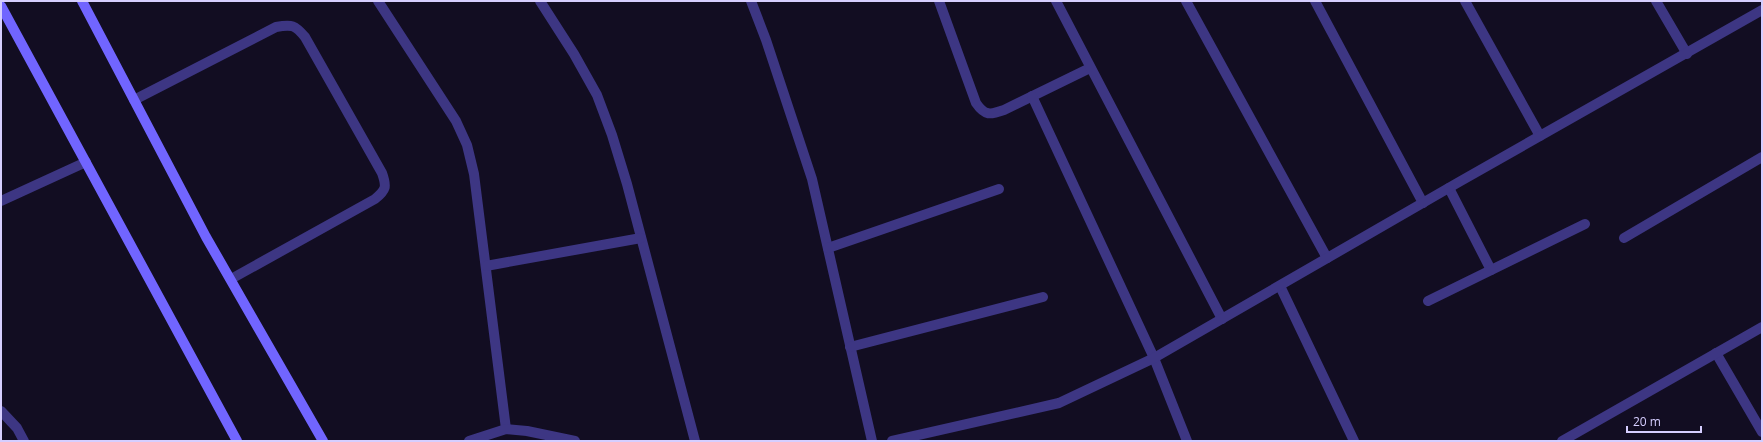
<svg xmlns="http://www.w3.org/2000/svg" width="1763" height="442" font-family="'Open Sans',sans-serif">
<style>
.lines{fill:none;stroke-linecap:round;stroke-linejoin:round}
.street{stroke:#3d3683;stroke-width:10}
.secondary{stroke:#7165ff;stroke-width:10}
</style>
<rect width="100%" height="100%" fill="#120d22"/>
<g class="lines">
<g class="street">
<path d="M378 1 456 121 467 145 474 174 506 429"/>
<path d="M540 1 574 54 597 95 612 135 627 184 695 441"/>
<path d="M751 1 766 40 812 179 872 441"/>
<path d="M939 1 976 103C985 116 990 115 1004 110L1090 68"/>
<path d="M1056 1 1222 319"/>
<path d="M1186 1 1327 258"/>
<path d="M1315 1 1423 203"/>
<path d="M1465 1 1540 136"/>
<path d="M1656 1 1687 54"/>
<path d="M1032 96 1154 358 1187 441"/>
<path d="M134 100 276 27C292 24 295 25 305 37L382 173C387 187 386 190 375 199L231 279"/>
<path d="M1449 188 1491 270"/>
<path d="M1 201 86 162"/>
<path d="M1624 238 1762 157"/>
<path d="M828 248 999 189"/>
<path d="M486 266 641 238"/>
<path d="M1280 286 1354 441"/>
<path d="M1428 301 1585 224"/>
<path d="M850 347 1043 297"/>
<path d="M1716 353 1762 432"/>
<path d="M1 411 17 428 24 441"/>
<path d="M469 441 506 429 527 431 575 441"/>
<path d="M892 441 1059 403 1154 358 1459 182 1762 10"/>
<path d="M1562 441 1762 327"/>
</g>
<g class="secondary">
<path d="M82 1 206 237 323 441"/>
<path d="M1 6 237 441"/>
</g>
</g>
<rect width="1763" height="442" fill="none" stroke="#d6ceff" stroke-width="4"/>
<path d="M1627 426v6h74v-6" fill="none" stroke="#d6ceff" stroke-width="2"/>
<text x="1633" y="426" font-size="12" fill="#d6ceff" stroke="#120d22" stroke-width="3" paint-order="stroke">20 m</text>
</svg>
